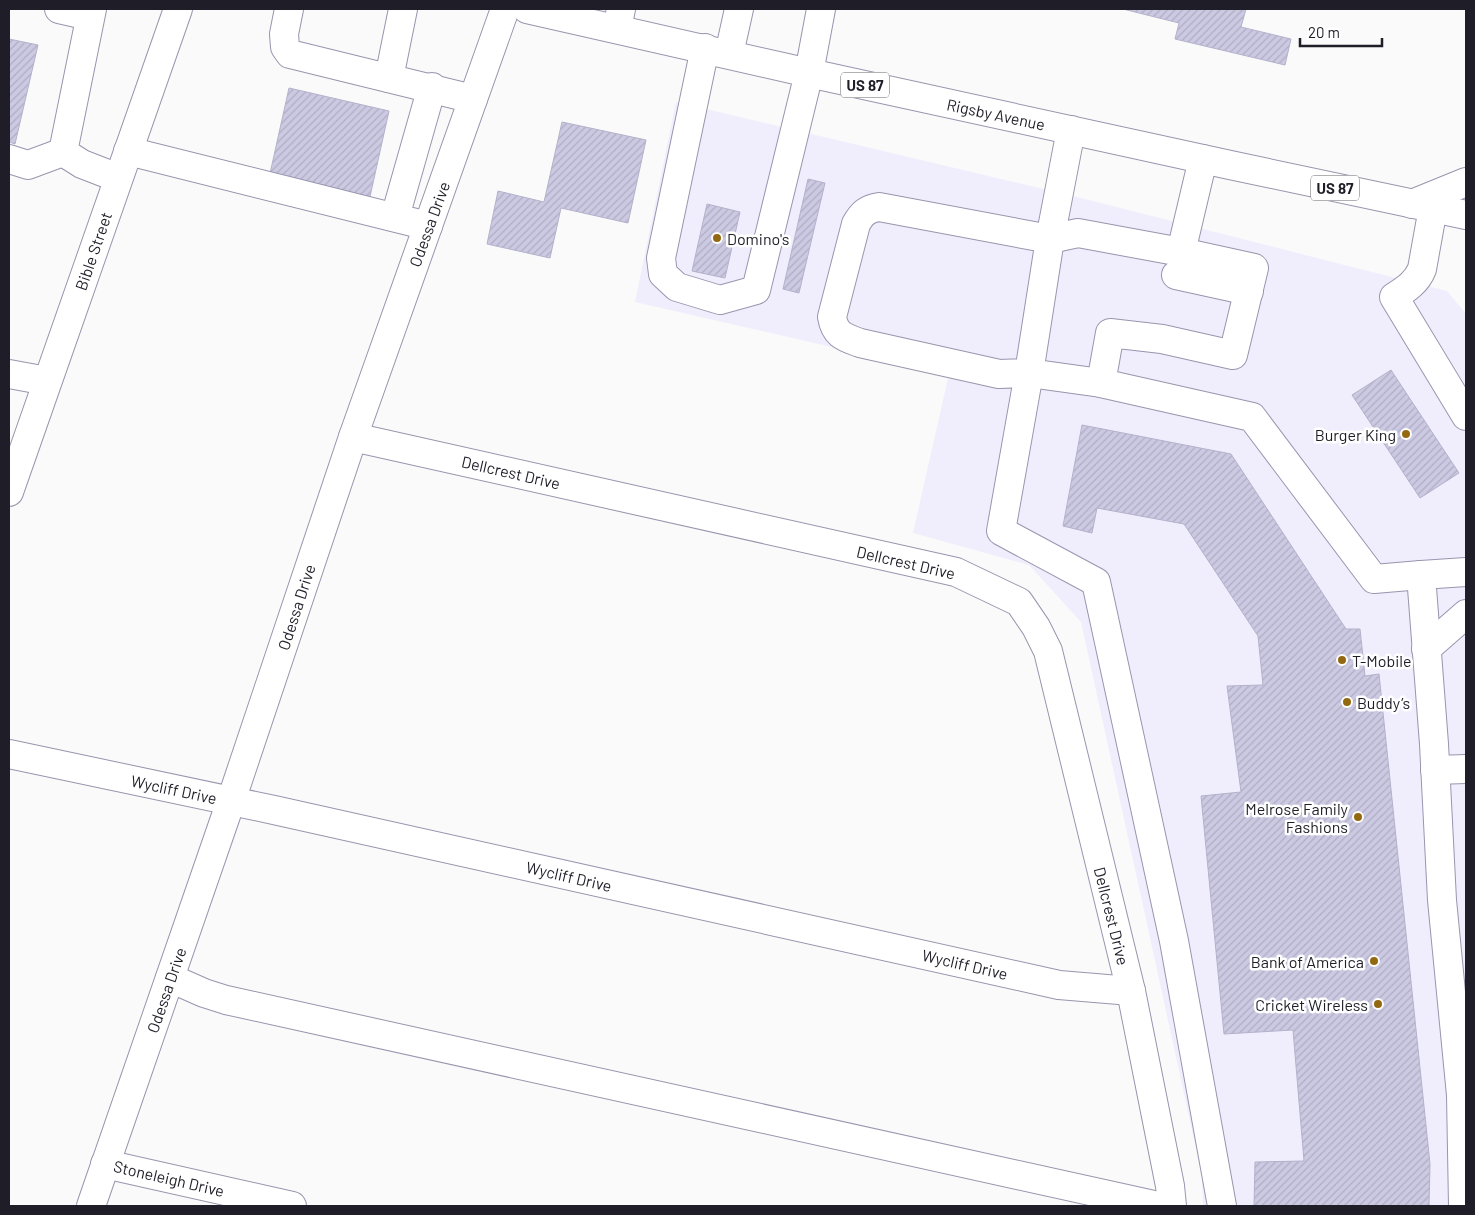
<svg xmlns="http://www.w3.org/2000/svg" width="1475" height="1215" font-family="Barlow,sans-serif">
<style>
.built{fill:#f0eefc}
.building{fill:url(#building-hatch);stroke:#b4b1cb}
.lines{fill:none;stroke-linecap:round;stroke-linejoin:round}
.minor-casing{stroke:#9895ae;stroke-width:30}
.major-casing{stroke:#9895ae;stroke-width:30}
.minor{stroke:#fff;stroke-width:28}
.major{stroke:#fff;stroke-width:28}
.poi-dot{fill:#926911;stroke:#fff;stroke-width:2}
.labels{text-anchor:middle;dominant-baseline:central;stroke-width:5;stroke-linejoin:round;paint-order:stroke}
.shield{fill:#fff;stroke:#626268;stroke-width:1}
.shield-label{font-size:15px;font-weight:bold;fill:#1f1e28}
.street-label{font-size:16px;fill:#1f1e28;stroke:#fff}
.poi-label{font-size:16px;fill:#1f1e28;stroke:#fff;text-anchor:end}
</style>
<defs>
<pattern id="building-hatch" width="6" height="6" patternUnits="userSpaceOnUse" patternTransform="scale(1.25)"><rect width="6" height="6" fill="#ccc9e3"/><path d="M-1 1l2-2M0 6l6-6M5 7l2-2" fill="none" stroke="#afacc3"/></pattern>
</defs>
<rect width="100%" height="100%" fill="#fafafa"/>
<path class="built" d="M676 102 1077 197 1447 291 1466 314V1206H1203L1202 1176 1081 622 1029 565 913 533 949 374 635 302Z"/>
<g class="building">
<path d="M1123 9H1246L1241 27 1291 39 1285 65 1175 39 1179 23Z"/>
<path d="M9 39 38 45 15 144 9 142Z"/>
<path d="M289 88 389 111 369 201 269 178Z"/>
<path d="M562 122 646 140 628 223 561 208 550 258 487 244 498 191 544 202Z"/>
<path d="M808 179 825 183 799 293 783 289Z"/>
<path d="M707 204 740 212 725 278 692 271Z"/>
<path d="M1391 370 1459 473 1420 498 1352 395Z"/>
<path d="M1082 425 1231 454 1346 629H1360L1365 676 1379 674 1430 1164 1429 1206H1254L1255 1162 1304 1161 1293 1030 1224 1034 1201 796 1241 792 1227 686 1263 685 1258 636 1184 524 1097 508 1092 533 1063 526Z"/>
</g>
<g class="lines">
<defs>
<g id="minor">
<path d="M59 9 90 16"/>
<path d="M92 9 63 152 82 164 118 178"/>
<path d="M289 9 284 34 285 47 290 54 473 99"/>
<path d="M617 29 621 9"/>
<path d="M705 48 661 258 663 274 677 287 720 300 756 290 809 73 821 9"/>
<path d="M729 54 739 9"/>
<path d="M389 78 403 9"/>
<path d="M1071 130 1050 239 1029 373 999 374 860 343C844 337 835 335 832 317L856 224C862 213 867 209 879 207L1050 239 1078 233 1181 252 1254 268 1233 355 1162 339 1110 333 1101 383"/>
<path d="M128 151 428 226"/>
<path d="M9 159 28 165 63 152"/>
<path d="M1433 208 1422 269C1417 282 1406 289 1394 297L1466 416"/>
<path d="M395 217 432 87"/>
<path d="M1181 252 1203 159"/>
<path d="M1176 275 1249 291"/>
<path d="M9 374 47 381"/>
<path d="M353 437 956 572 1019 602 1036 627 1048 651 1131 991 1170 1186 1172 1206"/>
<path d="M9 492 178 9"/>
<path d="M1426 649 1466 614"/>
<path d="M9 754 274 810 1059 985 1131 991"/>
<path d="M1435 770 1466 769"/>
<path d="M170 978 204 993 226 1000 1158 1206"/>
<path d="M105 1164 292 1206"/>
<path d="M91 1206 231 801 353 437 505 9"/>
<path d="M1222 1206 1174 941 1096 582 1001 531 1029 373 1101 383 1252 417 1374 579 1421 575"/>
<path d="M1463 1206 1461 1095 1442 900 1434 744 1421 575 1466 572"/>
</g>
<g id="major">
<path d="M527 9 809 73 1230 165 1466 215"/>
<path d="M1412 204 1466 182"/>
</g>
</defs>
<use href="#minor" class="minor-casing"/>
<use href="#major" class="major-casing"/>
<use href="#minor" class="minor"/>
<use href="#major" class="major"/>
</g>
<g class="poi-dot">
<circle cx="717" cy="238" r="5"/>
<circle cx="1406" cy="434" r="5"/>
<circle cx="1342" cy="660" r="5"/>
<circle cx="1347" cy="702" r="5"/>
<circle cx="1358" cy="817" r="5"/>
<circle cx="1374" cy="961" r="5"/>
<circle cx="1378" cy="1004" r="5"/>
</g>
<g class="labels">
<g class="shield">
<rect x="841" y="72.5" width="48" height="25" rx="4"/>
<rect x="1311" y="175.5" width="48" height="25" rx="4"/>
</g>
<g class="shield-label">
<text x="865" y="85">US 87</text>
<text x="1335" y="188">US 87</text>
</g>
<g class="street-label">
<text transform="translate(996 114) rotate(12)">Rigsby Avenue</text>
<text transform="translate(429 224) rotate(-70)">Odessa Drive</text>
<text transform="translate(93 251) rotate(-71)">Bible Street</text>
<text transform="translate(511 472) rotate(13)">Dellcrest Drive</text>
<text transform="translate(906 562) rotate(13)">Dellcrest Drive</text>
<text transform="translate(296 607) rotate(-72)">Odessa Drive</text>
<text transform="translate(174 789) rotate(12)">Wycliff Drive</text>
<text transform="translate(569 876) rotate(13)">Wycliff Drive</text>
<text transform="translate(1112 916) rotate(76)">Dellcrest Drive</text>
<text transform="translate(965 964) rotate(13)">Wycliff Drive</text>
<text transform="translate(166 990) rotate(-71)">Odessa Drive</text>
<text transform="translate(169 1178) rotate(13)">Stoneleigh Drive</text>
</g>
<g class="poi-label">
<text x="727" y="238" text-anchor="start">Domino's</text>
<text x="1396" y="434">Burger King</text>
<text x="1352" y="660" text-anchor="start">T-Mobile</text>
<text x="1357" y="702" text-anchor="start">Buddy’s</text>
<text x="1348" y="808">Melrose Family<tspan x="1348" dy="18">Fashions</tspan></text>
<text x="1364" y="961">Bank of America</text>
<text x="1368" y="1004">Cricket Wireless</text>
</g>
</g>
<rect width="1475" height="1215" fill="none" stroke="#1f1e28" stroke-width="20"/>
<path d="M1300 38v8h82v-8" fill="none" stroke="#1f1e28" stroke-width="2.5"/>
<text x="1308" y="38" font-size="15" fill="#1f1e28" stroke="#ffffff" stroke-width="4" paint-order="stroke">20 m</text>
</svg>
